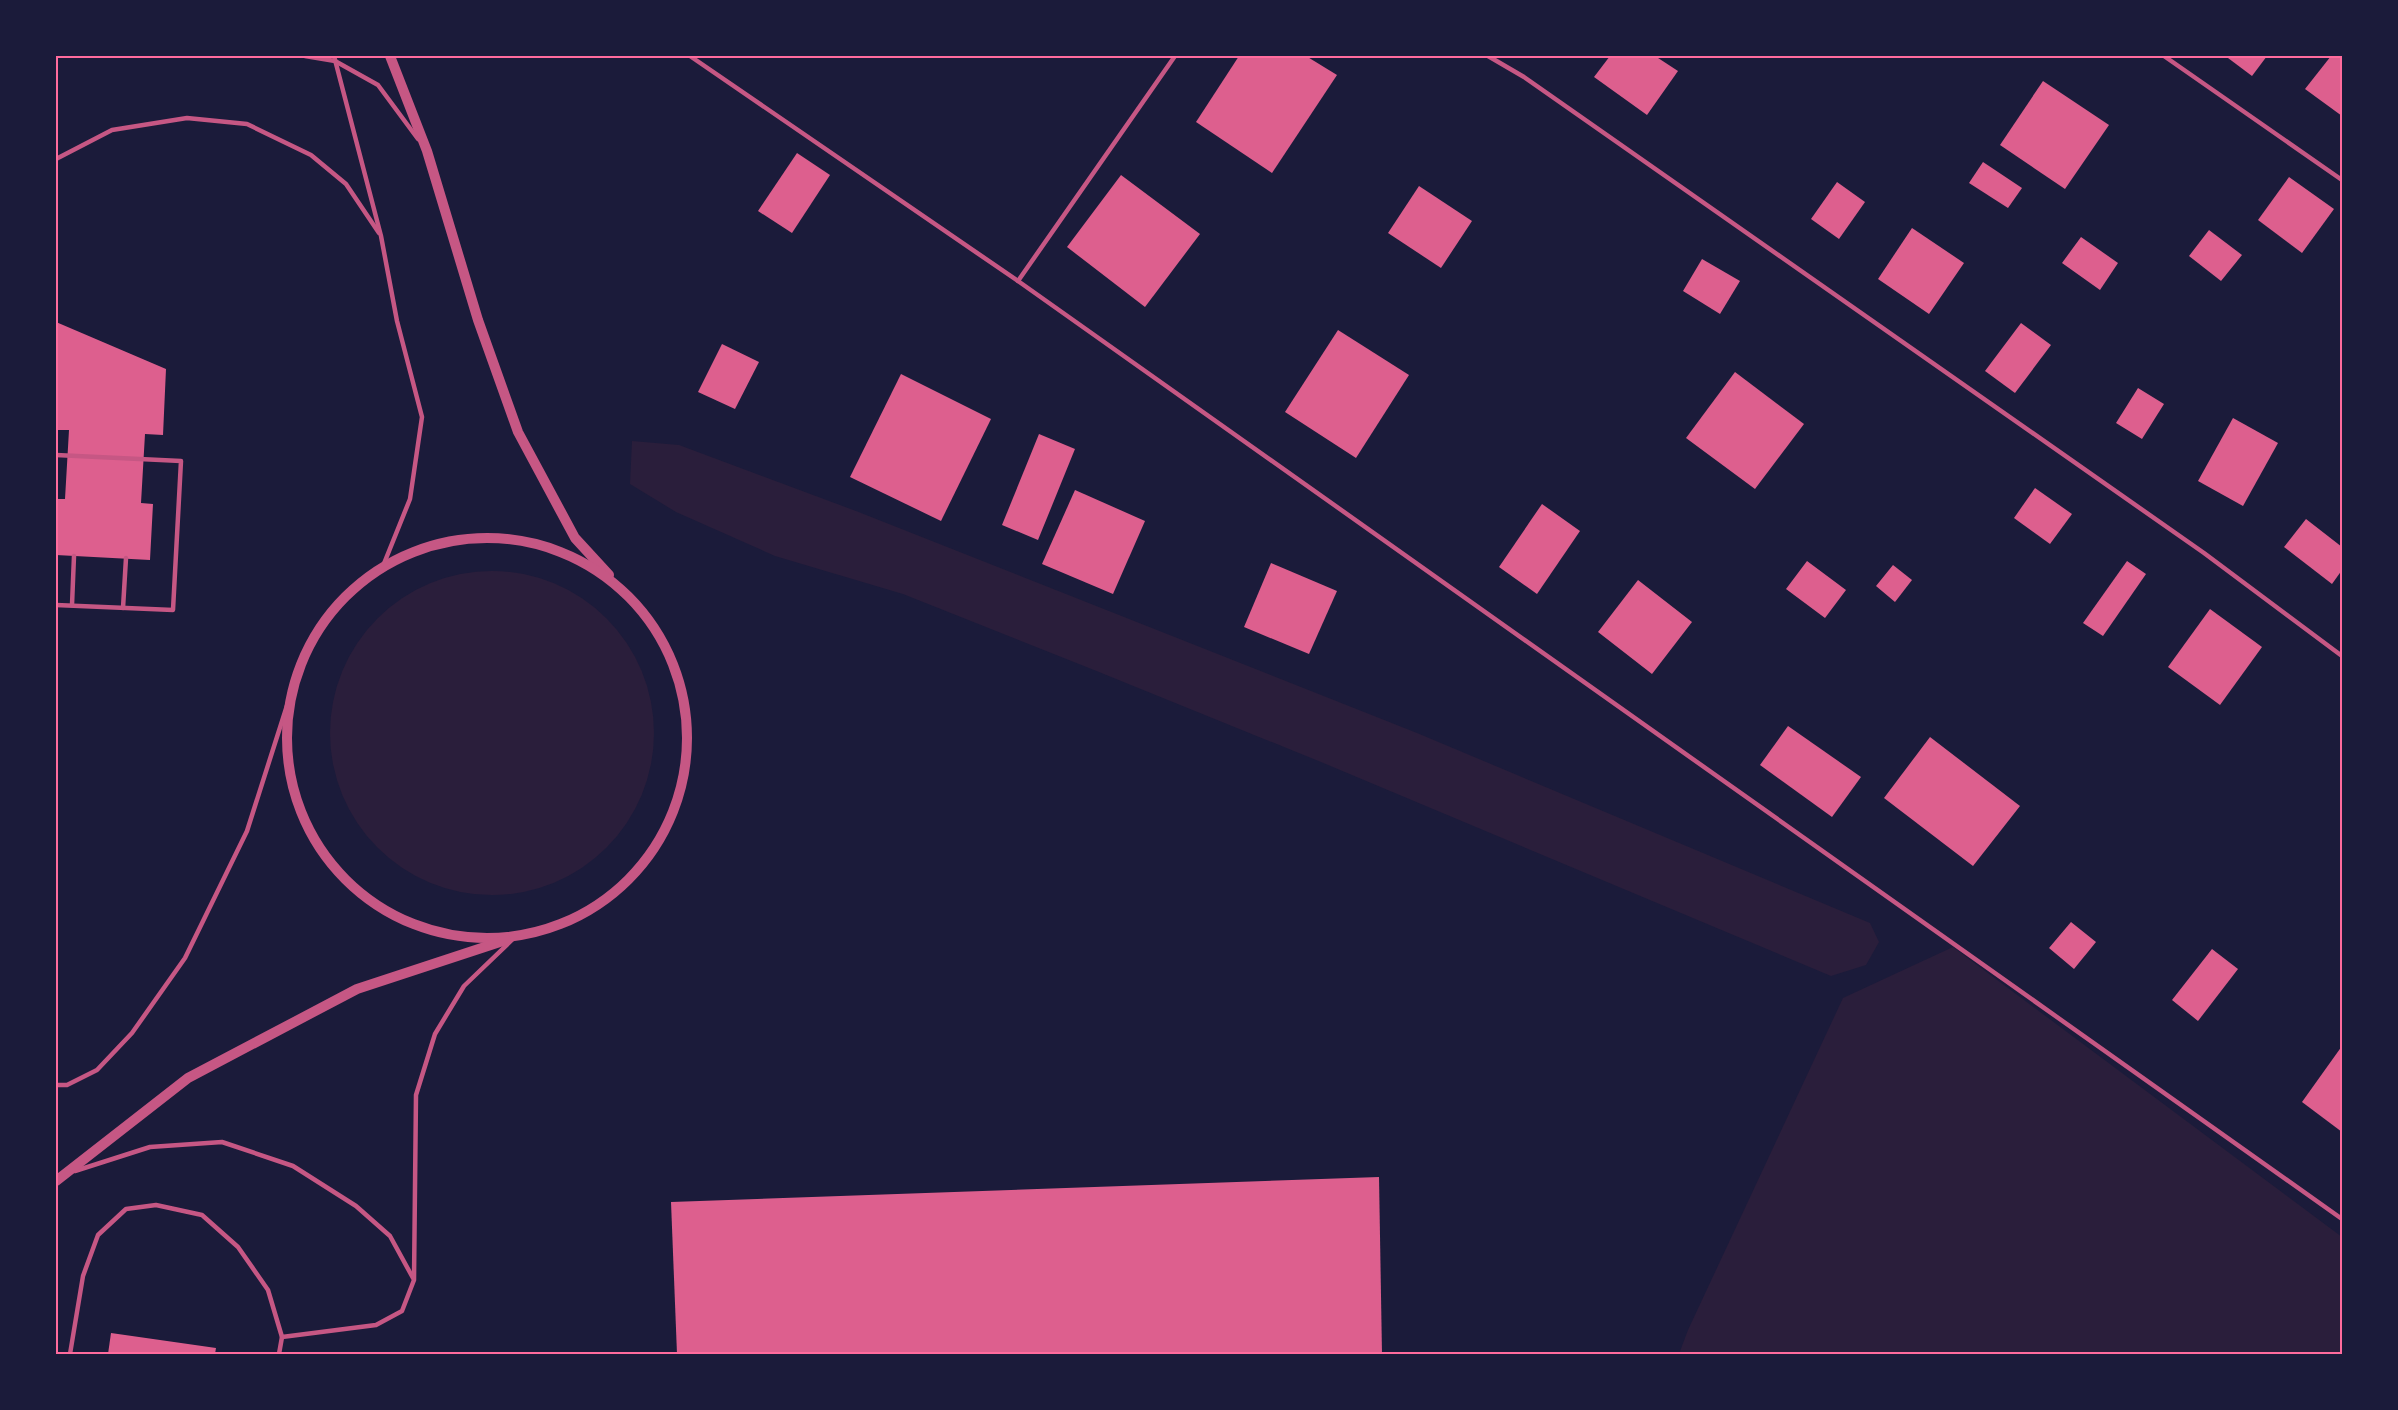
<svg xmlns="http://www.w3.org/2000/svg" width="2398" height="1410" font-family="'Exo 2',sans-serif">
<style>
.green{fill:#2a1e3b}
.building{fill:#dd5f8e}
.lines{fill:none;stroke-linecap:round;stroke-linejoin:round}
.service{stroke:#c65784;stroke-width:4.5}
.tertiary{stroke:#c65784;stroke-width:10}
.neatline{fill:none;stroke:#ff6b9d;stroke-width:2}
</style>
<rect width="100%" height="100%" fill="#1b1b3a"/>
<g class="green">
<path d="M632 441 679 445 856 511 1417 733 1870 923 1879 942 1866 965 1831 976 1321 762 1094 670 903 594 775 556 676 512 630 484Z"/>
<circle cx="492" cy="733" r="162"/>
<path d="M1953 947 2342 1237V1354H1679L1688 1330 1843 998Z"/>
</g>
<g class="building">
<path d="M1239 56H1306L1337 75 1272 173 1196 122Z"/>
<path d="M1610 56H1655L1678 71 1647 115 1594 77Z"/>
<path d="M2230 56H2267L2252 76 2228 58Z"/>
<path d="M2331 56H2342V116L2305 89Z"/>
<path d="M2043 81 2109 125 2065 189 2000 145Z"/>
<path d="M797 153 830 175 792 233 758 211Z"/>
<path d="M1983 162 2022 188 2008 208 1969 183Z"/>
<path d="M1121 175 1200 234 1145 307 1067 247Z"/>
<path d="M2289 177 2334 209 2302 253 2258 220Z"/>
<path d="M1837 182 1865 202 1839 239 1811 219Z"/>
<path d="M1419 186 1472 221 1441 268 1388 233Z"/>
<path d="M1912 228 1964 263 1929 314 1878 279Z"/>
<path d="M2209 230 2242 255 2221 281 2189 256Z"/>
<path d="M2081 237 2118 263 2100 290 2062 263Z"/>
<path d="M1702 259 1740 281 1720 314 1683 291Z"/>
<path d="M56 322 166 369 163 435 145 434 141 503 153 504 150 560 56 555V499H65L69 430H56Z"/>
<path d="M2021 323 2051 345 2015 393 1985 371Z"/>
<path d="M1338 330 1409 375 1356 458 1285 412Z"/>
<path d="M722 344 759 362 735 409 698 392Z"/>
<path d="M1735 372 1804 424 1755 489 1686 438Z"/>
<path d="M901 374 991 419 941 521 850 477Z"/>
<path d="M2138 388 2164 404 2142 439 2116 423Z"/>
<path d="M2233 418 2278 443 2243 506 2198 481Z"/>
<path d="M1039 434 1075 449 1038 540 1002 525Z"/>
<path d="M2035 488 2072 514 2050 544 2014 518Z"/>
<path d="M1075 490 1145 521 1113 594 1042 564Z"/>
<path d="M1542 504 1580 531 1537 594 1499 567Z"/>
<path d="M2306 519 2342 547V570L2332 584 2284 547Z"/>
<path d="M1807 561 1846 590 1825 618 1786 589Z"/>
<path d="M2127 561 2146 574 2103 636 2083 623Z"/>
<path d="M1271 563 1337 591 1309 654 1244 627Z"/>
<path d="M1893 565 1912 580 1895 602 1876 586Z"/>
<path d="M1638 580 1692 622 1652 674 1598 632Z"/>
<path d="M2210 609 2262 647 2220 705 2168 667Z"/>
<path d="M1788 726 1861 777 1832 817 1760 765Z"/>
<path d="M1930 737 2020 806 1973 866 1884 798Z"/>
<path d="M2071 922 2096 942 2074 969 2049 948Z"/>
<path d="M2212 949 2238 969 2198 1021 2172 1000Z"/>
<path d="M2342 1046V1132L2302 1102Z"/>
<path d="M1379 1177 1382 1354H677L671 1202Z"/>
<path d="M111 1333 216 1348 215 1354H108Z"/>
</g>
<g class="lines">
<g class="service">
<path d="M305 56 335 61 378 85 418 139"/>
<path d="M334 56 381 236 397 321 422 417 410 499 383 566"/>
<path d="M690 56 1018 281 2342 1219"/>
<path d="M1488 56 1524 77 2204 553 2342 656"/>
<path d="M2164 56 2342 180"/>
<path d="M56 159 112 130 187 118 247 124 311 155 346 184 379 233"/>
<path d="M1018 281 1175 56"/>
<path d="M56 455 181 461 173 610 56 605"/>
<path d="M72 605 74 556"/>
<path d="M123 608 126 558"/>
<path d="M56 1085H67L97 1070 132 1033 185 958 247 831 291 693"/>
<path d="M75 1171 150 1147 222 1142 293 1166 356 1206 390 1236 413 1278"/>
<path d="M282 1337 376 1325 402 1311 414 1280 416 1095 435 1034 464 986 515 937"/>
<path d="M70 1354 83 1276 98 1235 126 1209 156 1205 202 1215 238 1247 268 1290 282 1337 279 1354"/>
</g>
<g class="tertiary">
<path d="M390 56 427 151 478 320 518 432 575 538 609 575"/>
<circle cx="487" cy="738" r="200"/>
<path d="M56 1181 188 1078 357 989 506 940"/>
</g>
</g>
<rect width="2398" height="1410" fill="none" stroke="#1b1b3a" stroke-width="114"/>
<rect x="57" y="57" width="2284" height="1296" class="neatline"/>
</svg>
